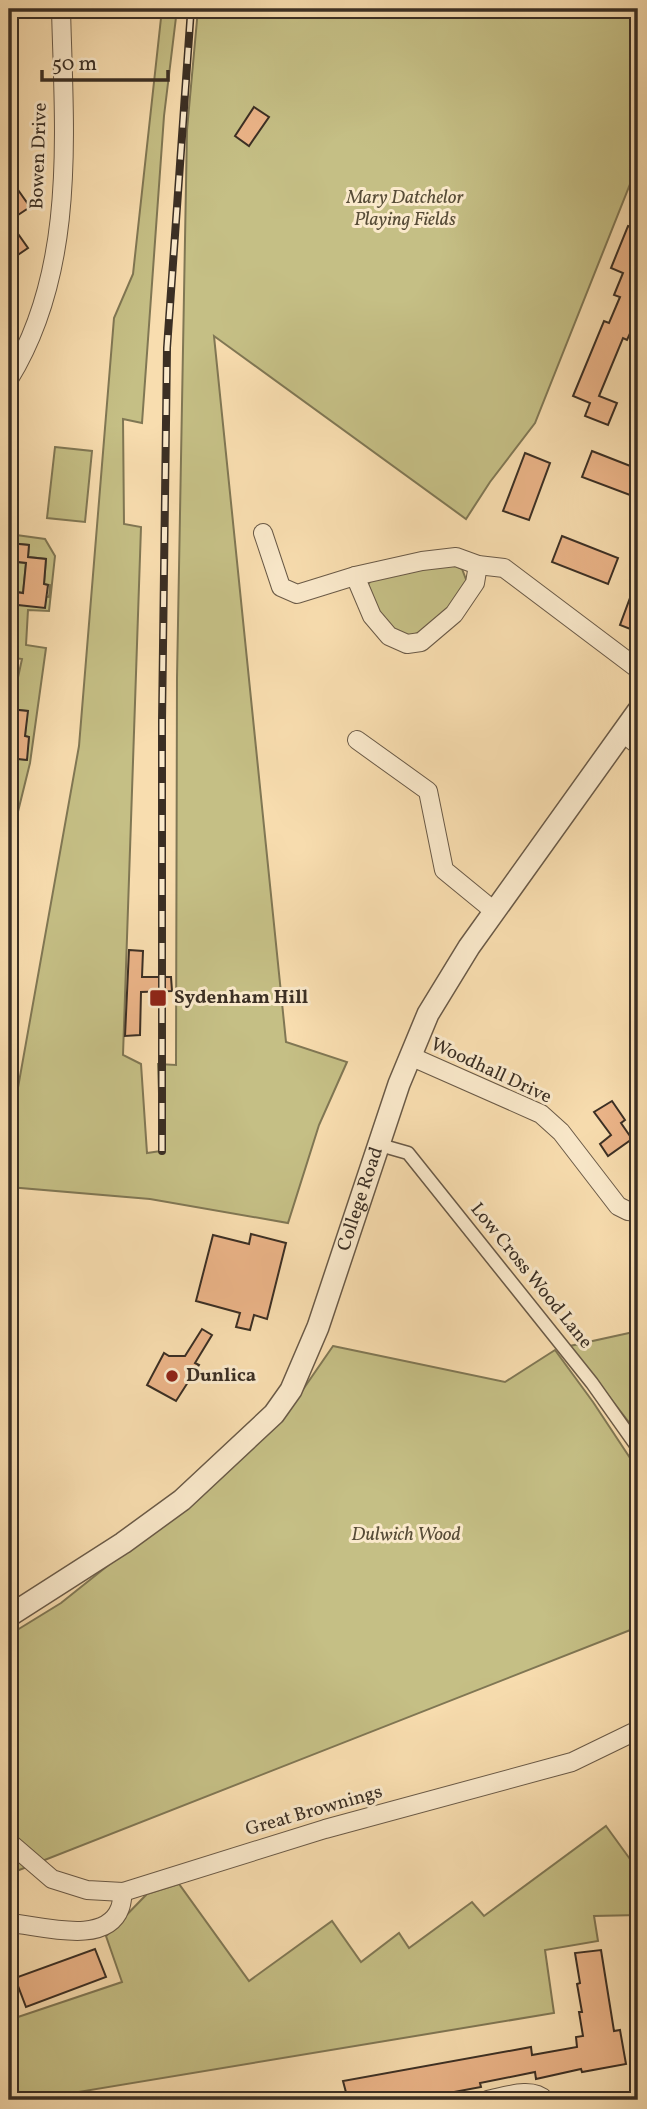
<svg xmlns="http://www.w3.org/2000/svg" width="647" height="2109" font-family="Vollkorn,serif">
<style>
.green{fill:#c5bf85;stroke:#807754;stroke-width:2}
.building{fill:#ebb488;stroke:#3b2f24;stroke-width:2}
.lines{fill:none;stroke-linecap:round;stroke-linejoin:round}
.pedestrian-casing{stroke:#6a5a47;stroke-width:15}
.minor-casing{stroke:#6a5a47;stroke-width:20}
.tertiary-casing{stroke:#6a5a47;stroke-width:24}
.pedestrian{stroke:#fae9cb;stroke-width:12}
.minor{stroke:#fae9cb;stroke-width:18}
.tertiary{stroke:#fae9cb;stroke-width:21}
.rail-casing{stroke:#3b2f24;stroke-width:8}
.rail{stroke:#fae9cb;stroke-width:5;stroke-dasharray:16;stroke-linecap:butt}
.poi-dot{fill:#8f2418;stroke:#fae9cb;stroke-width:2.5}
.labels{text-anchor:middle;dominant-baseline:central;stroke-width:6;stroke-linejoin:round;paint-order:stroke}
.street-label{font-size:19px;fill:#3b2f24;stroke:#fae9cb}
.park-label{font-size:19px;font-style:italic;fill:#574c37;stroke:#fae9cb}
.poi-label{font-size:19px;font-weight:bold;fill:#3b2f24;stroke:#fae9cb;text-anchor:start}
</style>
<rect width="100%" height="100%" fill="#f8ddaf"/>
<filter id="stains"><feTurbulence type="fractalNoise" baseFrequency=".00286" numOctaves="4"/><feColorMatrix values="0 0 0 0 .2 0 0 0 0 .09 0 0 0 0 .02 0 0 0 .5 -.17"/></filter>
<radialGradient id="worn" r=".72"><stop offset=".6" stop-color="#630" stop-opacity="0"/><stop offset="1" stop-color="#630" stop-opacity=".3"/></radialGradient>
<g class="green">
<path d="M162 9H177L164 116 142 423 123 419 124 524 141 527 123 1055 141 1064 147 1153 161 1151 158 1064 176 1065 177 678 187 130 198 9H638V164L535 423 490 482 466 519 214 336 286 1042 347 1062 319 1125 288 1223 150 1199 9 1187V1138L79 746 114 318 133 274Z"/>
<path d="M55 447 92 451 85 522 47 518Z"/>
<path d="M9 534 45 539 55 556 49 611 28 610 26 645 46 648 30 763 9 848 11 815 9 814V758L26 760 29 737 25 736 27 711 9 709V681L17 682 22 659 15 658 17 633 9 632V561L26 563 23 593 18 592 49 597 50 585 44 584 46 559 28 557 29 545 9 543Z"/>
<path d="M454 565 462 569 467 582C456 607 431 634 403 637 381 621 377 608 368 584L372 580 416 567Z"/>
<path d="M638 1331V1434L570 1346Z"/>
<path d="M333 1346 505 1382 555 1350 593 1402 638 1470V1627L9 1874V1635L61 1603 205 1488 286 1414Z"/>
<path d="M606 1826 635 1866 638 1864V1915L594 1916 598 1941 545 1950 554 2013 72 2093V2100H9V2020L122 1982 106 1936 147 1894 179 1884 249 1981 332 1921 361 1962 399 1933 409 1948 472 1902 484 1916Z"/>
</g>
<g class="building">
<path d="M254 107 269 117 249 146 235 136Z"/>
<path d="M9 177 30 207 9 221 28 248 9 261Z"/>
<path d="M628 226 638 230V331L632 329 627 340 623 338 599 396 617 403 608 425 585 416 590 403 573 396 604 321 609 323 620 297 614 295 623 273 611 268Z"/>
<path d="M592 451 638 469V498L582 477Z"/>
<path d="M525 453 550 463 529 520 503 511Z"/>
<path d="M562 536 618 558 608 584 552 562Z"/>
<path d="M9 543 29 545 28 557 46 559 44 584 48 585 45 608 9 604V591L23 593 26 563 9 561Z"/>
<path d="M637 579H638V632L620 625Z"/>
<path d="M9 709 28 711 25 736 29 737 27 760 9 758Z"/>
<path d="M129 950 143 951 142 977H171L172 991 141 992 140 1035 125 1036Z"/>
<path d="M612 1101 625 1120 621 1123 632 1139 608 1156 600 1144 611 1135 594 1112Z"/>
<path d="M251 1234 286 1243 267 1319 254 1315 250 1330 236 1327 240 1313 196 1301 213 1235 249 1244Z"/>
<path d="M202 1329 212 1335 195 1363 199 1365 176 1401 147 1385 164 1353 169 1356H185Z"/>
<path d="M95 1949 106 1977 26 2007 15 1978Z"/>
<path d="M601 1950 614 2031 620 2030 626 2064 582 2072 581 2069 536 2079 535 2072 480 2083 481 2087 411 2100H348L343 2081 531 2047 532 2055 577 2047 576 2037 583 2036 579 2012H582L577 1984 580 1983 575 1953Z"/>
</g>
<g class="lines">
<defs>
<path id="pedestrian" d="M380 1145 408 1153 592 1383 638 1448"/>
<g id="minor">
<path d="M9 379C77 269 64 132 61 9"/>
<path d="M263 533 281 587 297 594 355 576 422 561 456 557 478 565 504 568 638 669"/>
<path d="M355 576 372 616 389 636 407 644 421 642 454 614 475 583 478 565"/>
<path d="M623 733 638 745"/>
<path d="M357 740 428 791 444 870 494 911"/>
<path d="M410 1056 541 1114 561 1132 618 1206 628 1211 638 1212"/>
<path d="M9 1842 52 1879 87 1890 123 1892 325 1829 572 1762 638 1730"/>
<path d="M9 1923C39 1925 106 1947 120 1908 122 1903 122 1897 123 1892"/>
<path d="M487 2100C504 2097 532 2086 545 2100"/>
</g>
<g id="tertiary">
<path id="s1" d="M9 1616 123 1543 182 1500 274 1414 291 1390 318 1327 399 1084 428 1014 469 947 638 711"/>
</g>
</defs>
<use href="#pedestrian" class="pedestrian-casing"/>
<use href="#minor" class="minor-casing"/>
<use href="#tertiary" class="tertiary-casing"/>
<use href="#pedestrian" class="pedestrian"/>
<use href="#minor" class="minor"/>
<use href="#tertiary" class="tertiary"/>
<defs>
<path id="rail" d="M162 1151V721L167 348 191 9"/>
</defs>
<use href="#rail" class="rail-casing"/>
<use href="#rail" class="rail"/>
</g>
<g class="poi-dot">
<rect x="149" y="989" width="18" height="18" rx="3.5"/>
<circle cx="172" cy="1376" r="7"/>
</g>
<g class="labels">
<g class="street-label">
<text transform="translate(39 156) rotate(-88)">Bowen Drive</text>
<text transform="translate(491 1071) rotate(25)">Woodhall Drive</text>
<text stroke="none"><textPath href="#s1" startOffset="567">College Road</textPath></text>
<text transform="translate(531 1276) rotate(51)">Low Cross Wood Lane</text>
<text transform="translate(314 1811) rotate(-16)">Great Brownings</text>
</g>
<g class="park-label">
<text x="405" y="198">Mary Datchelor<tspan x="405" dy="22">Playing Fields</tspan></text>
<text x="406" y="1535">Dulwich Wood</text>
</g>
<g class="poi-label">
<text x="174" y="998">Sydenham Hill</text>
<text x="186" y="1376">Dunlica</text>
</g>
</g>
<rect width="647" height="2109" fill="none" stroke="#f8ddaf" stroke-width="35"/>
<rect x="10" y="10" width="626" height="2088" fill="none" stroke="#3b2f24" stroke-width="3.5"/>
<rect x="18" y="18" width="612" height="2074" fill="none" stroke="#3b2f24" stroke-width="2"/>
<path d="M42 70v10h126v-10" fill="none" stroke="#3b2f24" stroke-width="3.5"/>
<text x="52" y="70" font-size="21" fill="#3b2f24" stroke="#fae9cb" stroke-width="5" paint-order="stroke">50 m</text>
<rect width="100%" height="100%" filter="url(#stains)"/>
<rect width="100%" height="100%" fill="url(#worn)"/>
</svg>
